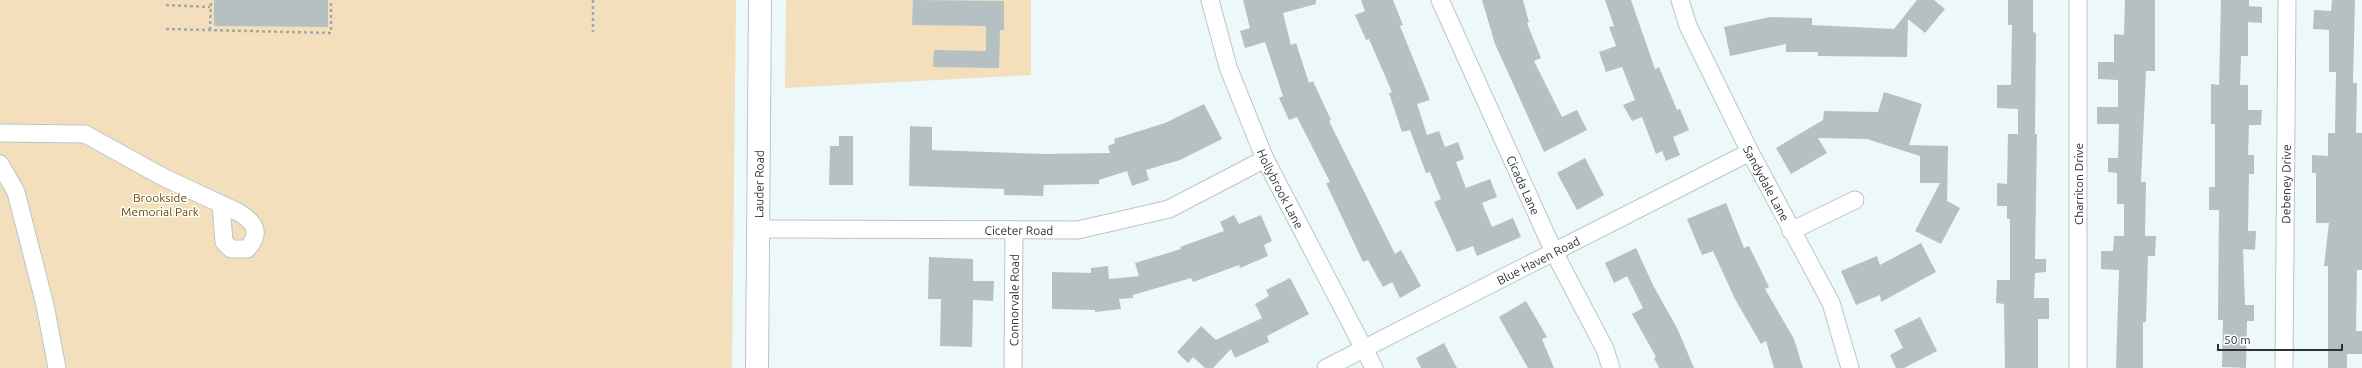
<svg xmlns="http://www.w3.org/2000/svg" width="2362" height="368" font-family="Ubuntu,sans-serif">
<style>
.green{fill:#f4dfbd}
.building{fill:#b5c0c2}
.lines{fill:none;stroke-linecap:round;stroke-linejoin:round}
.minor-casing{stroke:#bac5c7;stroke-width:19}
.major-casing{stroke:#bac5c7;stroke-width:24}
.path{stroke:#a0a8a9;stroke-width:2.5;stroke-dasharray:3 3;stroke-linecap:butt}
.minor{stroke:#fff;stroke-width:17}
.major{stroke:#fff;stroke-width:22}
.labels{text-anchor:middle;dominant-baseline:central;stroke-width:3;stroke-linejoin:round;paint-order:stroke}
.street-label{font-size:12px;fill:#2d3132;stroke:#fff}
.park-label{font-size:12px;fill:#6a4800;stroke:#fff}
</style>
<rect width="100%" height="100%" fill="#edf8fa"/>
<g class="green">
<path d="M0 0H736L732 368H0Z"/>
<path d="M786 0H1031V75L785 88Z"/>
</g>
<g class="building">
<path d="M214 0H328V27L214 26Z"/>
<path d="M913 0 1004 1V30H1000L999 68 933 67 934 50 986 51V26L912 25Z"/>
<path d="M1243 0H1316V4L1283 13 1291 45 1296 43 1309 83 1313 81 1331 120 1329 121 1395 254 1401 250 1421 286 1400 298 1392 282 1383 287 1368 260 1363 262 1326 183 1330 182 1297 117 1289 120 1279 98 1283 96 1265 42 1245 48 1240 31 1250 28Z"/>
<path d="M1361 0H1393L1403 25 1400 26 1430 100 1417 104 1427 135 1439 131 1445 147 1458 142 1464 159 1456 162 1466 188 1490 179 1497 197 1482 203 1492 227 1513 218 1521 237 1477 256 1473 246 1457 252 1434 202 1441 199 1430 172 1426 173 1410 130 1402 132 1389 93 1392 92 1369 39 1366 40 1355 15 1365 11Z"/>
<path d="M1482 0H1523L1529 22 1527 23 1541 58 1534 61 1562 117 1577 110 1587 130 1544 152 1495 44Z"/>
<path d="M1605 0H1631L1655 69 1659 67 1677 110 1680 109 1689 130 1673 137 1680 155 1666 161 1662 151 1656 154 1642 117 1632 121 1623 105 1635 100 1622 67 1606 72 1599 52 1616 46 1609 27 1614 26Z"/>
<path d="M1917 0H1934L1945 9 1925 33 1908 19 1907 57 1818 56V52H1786V44L1730 56 1724 27 1770 17 1812 18V25L1894 29Z"/>
<path d="M2008 0H2033V32L2036 33 2035 134H2037L2035 259H2046V272L2035 273 2034 298H2049V319H2038V368H2005L2004 304 1996 303 1997 280H2010V219H2007V206H1997V183L2007 184 2008 134H2018V109L1997 108V85H2011L2012 25H2008Z"/>
<path d="M2125 0H2155V71H2146L2141 182H2146L2145 236H2156L2155 256H2148L2146 322H2143V368H2116L2119 270 2101 269V251H2113L2114 236H2124V204H2117V173L2108 172V158H2118L2119 124H2097V107H2118V80L2098 79V62H2114V34L2124 35Z"/>
<path d="M2221 0H2249V6L2262 7V23L2248 22V56H2241L2240 85H2248V110H2262L2261 125H2249L2248 155H2254V174H2249L2248 231H2256L2255 250 2243 249 2245 305H2254V321H2247L2246 368 2222 367 2223 320H2218L2219 210H2209V187H2215V124H2211V84L2219 85Z"/>
<path d="M2332 0H2355L2353 83H2357L2356 133H2362V270H2357L2356 331H2362V354H2347V368H2328V266H2324L2329 223H2316V173H2312V155L2328 156V133H2335L2336 72H2329V30L2313 29 2314 10 2331 11Z"/>
<path d="M1884 92 1922 104 1909 145 1948 146 1947 201 1960 208 1941 244 1915 231 1940 183H1920V156L1867 139 1818 138 1827 153 1791 174 1776 148 1823 120 1824 111 1878 112Z"/>
<path d="M1204 104 1222 139 1180 160 1146 170 1149 180 1132 186 1127 171 1099 180V184L1044 185 1043 196 1004 195V189L909 186 910 126 932 127V150L1044 154 1110 153 1108 146 1115 143 1114 139 1165 123Z"/>
<path d="M839 136H853V185H829L830 146H839Z"/>
<path d="M1585 158 1604 195 1577 210 1557 173Z"/>
<path d="M1726 203 1744 248 1749 246 1769 287 1765 289 1794 339 1803 368H1774L1766 341 1761 344 1735 299 1713 251 1702 255 1687 219Z"/>
<path d="M1234 215 1239 224 1261 215 1272 241 1264 245 1268 256 1240 268 1239 265 1193 282 1191 278 1133 295V298L1119 299 1121 309 1095 312V310L1052 309V272L1091 273V268L1108 266 1109 279 1139 276 1135 263 1181 249 1180 247 1224 231 1220 222Z"/>
<path d="M1921 243 1936 272 1881 302 1880 295 1856 305 1841 271 1877 256 1880 265Z"/>
<path d="M1636 248 1653 285 1678 330 1694 368H1659L1654 358 1656 357 1632 314 1643 308 1627 276 1614 283 1605 263Z"/>
<path d="M929 257 973 259V281H994L993 301 973 300 972 347 940 346 941 299H928Z"/>
<path d="M1290 278 1309 314 1267 336 1269 342 1235 358 1231 349 1213 368H1205L1193 357 1188 363 1177 352 1201 326 1216 340 1262 318 1255 304 1269 296 1266 290Z"/>
<path d="M1526 301 1547 337 1542 339 1554 368H1528L1499 317Z"/>
<path d="M1920 317 1937 351 1904 368H1896L1890 355 1903 348 1894 330Z"/>
<path d="M1444 343 1457 368H1421L1416 358Z"/>
</g>
<g class="lines">
<defs>
<g id="minor">
<path id="s1" d="M1210 0 1228 67 1265 159 1374 368"/>
<path id="s2" d="M1440 0 1554 252 1605 349 1611 368"/>
<path id="s3" d="M1680 0 1688 26 1750 152 1831 303 1850 368"/>
<path d="M0 133 85 134 163 177 238 212C255 222 262 233 247 249H231L224 242 221 204"/>
<path d="M0 164 16 192 45 305 57 368"/>
<path id="s4" d="M758 229 1078 230 1169 209 1265 159"/>
<path d="M1791 231 1855 200"/>
<path id="s5" d="M1013 368 1014 231"/>
<path id="s6" d="M1326 368 1750 152"/>
<path d="M2078 368V0"/>
<path id="s7" d="M2284 368 2287 0"/>
</g>
<g id="major">
<path id="s8" d="M757 368 760 0"/>
</g>
</defs>
<use href="#minor" class="minor-casing"/>
<use href="#major" class="major-casing"/>
<g class="path">
<path d="M593 0V32"/>
<path d="M166 5 210 7"/>
<path d="M166 29 331 33V0"/>
<path d="M210 30 211 0"/>
</g>
<use href="#minor" class="minor"/>
<use href="#major" class="major"/>
</g>
<g class="labels">
<g class="street-label">
<text stroke="none"><textPath href="#s8" startOffset="184">Lauder Road</textPath></text>
<text stroke="none"><textPath href="#s3" startOffset="203">Sandydale Lane</textPath></text>
<text transform="translate(2078 184) rotate(-90)">Charriton Drive</text>
<text stroke="none"><textPath href="#s7" startOffset="184">Debeney Drive</textPath></text>
<text stroke="none"><textPath href="#s2" startOffset="203">Cicada Lane</textPath></text>
<text stroke="none"><textPath href="#s1" startOffset="202">Hollybrook Lane</textPath></text>
<text stroke="none"><textPath href="#s4" startOffset="261">Ciceter Road</textPath></text>
<text stroke="none"><textPath href="#s6" startOffset="238">Blue Haven Road</textPath></text>
<text stroke="none"><textPath href="#s5" startOffset="68">Connorvale Road</textPath></text>
</g>
<g class="park-label">
<text x="160" y="197">Brookside<tspan x="160" dy="14">Memorial Park</tspan></text>
</g>
</g>
<path d="M2218 344v6h124v-6" fill="none" stroke="#2d3132" stroke-width="2"/>
<text x="2224" y="344" font-size="12" fill="#2d3132" stroke="#ffffff" stroke-width="3" paint-order="stroke">50 m</text>
</svg>
